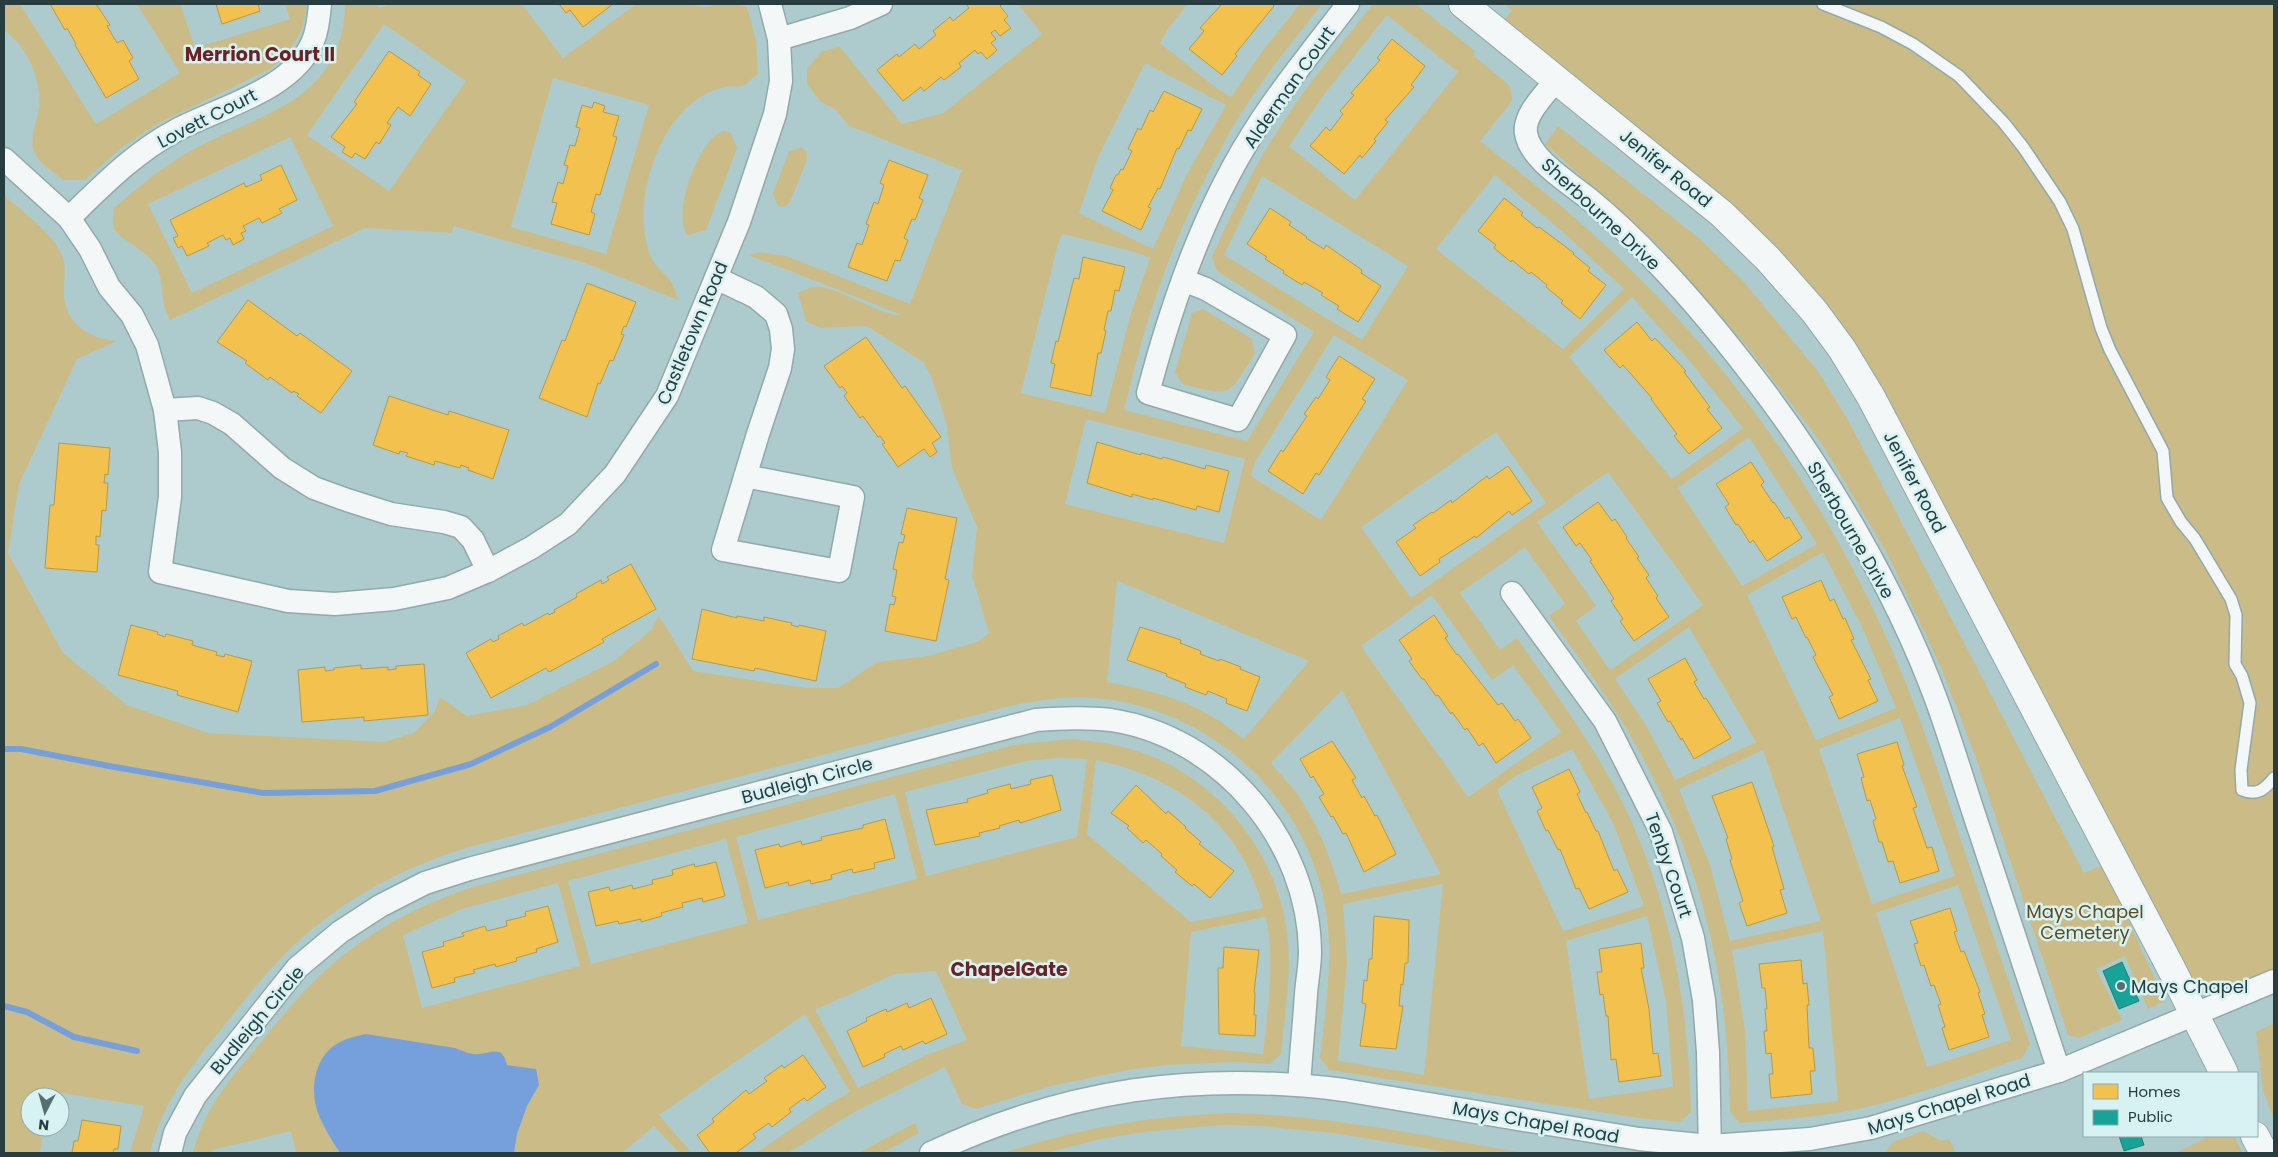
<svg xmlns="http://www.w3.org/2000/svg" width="2278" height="1157" font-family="Poppins,sans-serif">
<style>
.green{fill:#cbbc87;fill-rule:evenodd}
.water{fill:#75a0dc}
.homes{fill:#f2c14e;stroke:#b5994a}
.public{fill:#17a398;stroke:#1c847d}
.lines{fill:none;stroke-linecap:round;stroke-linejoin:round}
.stream{stroke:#75a0dc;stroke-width:6}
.service-casing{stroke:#91a9aa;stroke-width:14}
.minor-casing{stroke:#91a9aa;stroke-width:25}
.tertiary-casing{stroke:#91a9aa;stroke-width:30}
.service{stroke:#f3f7f8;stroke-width:11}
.minor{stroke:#f3f7f8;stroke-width:22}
.tertiary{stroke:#f3f7f8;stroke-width:28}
.poi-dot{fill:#566f71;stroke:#d7f2f3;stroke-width:2}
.labels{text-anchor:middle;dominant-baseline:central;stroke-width:5;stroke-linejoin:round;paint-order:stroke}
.street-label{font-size:18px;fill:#273d3f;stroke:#d7f2f3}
.park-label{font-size:18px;fill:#60491e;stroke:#d7f2f3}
.poi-label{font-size:18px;fill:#273d3f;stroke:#d7f2f3;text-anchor:start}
.neighbourhood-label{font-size:19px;font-weight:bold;fill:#692326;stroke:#d7f2f3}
</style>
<rect width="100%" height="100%" fill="#adcbcd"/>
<g class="green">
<path d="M4 4H20L96 124 180 73 137 4H180L195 48 290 19 285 4H306C306 32 291 51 270 69L155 125 121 148 85 180H63C55 173 43 166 37 157 27 144 36 126 38 112 43 81 29 49 4 30Z"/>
<path d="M345 4H377L379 8 390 4H522L563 58 636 4H684L706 7 718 4H736L747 7 756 40 758 74C753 77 748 83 743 86 739 87 733 86 728 87 716 88 706 93 696 100 654 130 632 207 650 255 654 266 662 271 669 279 674 284 676 294 678 300L585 263 454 226 452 233 365 228 170 320C168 315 165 310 164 305 161 291 163 278 156 266 146 250 126 243 114 230L113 209C138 187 163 166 192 150 260 113 343 102 345 4ZM384 24 466 81 389 191 307 135ZM553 78 649 105 606 254 511 227ZM290 137 333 226 192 293 148 204Z"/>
<path d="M1018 4H1188L1167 30 1160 43 1215 87 1231 97 1264 49 1300 4H1322C1290 45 1257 85 1231 130 1197 190 1169 253 1149 318 1139 348 1132 380 1124 410L1247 441 1314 332 1217 271 1212 257C1234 208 1257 160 1287 116 1313 77 1344 41 1373 4H1416L1475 51 1473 55 1510 86 1512 101 1480 141C1518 171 1557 201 1593 234 1724 351 1827 499 1896 659 1919 713 1937 768 1955 823 1980 896 2005 970 2030 1044L2022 1058C1968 1076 1914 1097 1858 1109 1819 1117 1780 1120 1740 1123L1730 1112C1728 975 1702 862 1634 742 1609 698 1578 657 1549 616L1565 604 1525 547 1460 593 1500 650 1517 638C1550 686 1585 733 1613 784 1668 887 1688 996 1691 1112L1680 1122 1638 1118 1329 1070 1320 1058C1325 1012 1333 965 1327 919 1313 801 1211 706 1093 698 1066 696 1040 700 1014 705L466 848C396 870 334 904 282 957 261 979 242 1003 223 1027 191 1066 162 1103 150 1153H130L144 1106 50 1091 49 1097H30V1127H44L40 1153H4V195C23 212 49 230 61 253 67 266 64 277 64 291 63 322 89 339 117 341L77 359 19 484 8 553 63 653 127 705 208 733 384 742 414 733 435 711 440 697 467 716 527 705 614 661 652 629 659 616 693 671 806 688H838L877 662 928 656 977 642 989 633 972 575 977 527 952 468 946 421 931 376 923 362 867 326 820 328 806 321 798 293C802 291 808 288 813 287 835 283 875 315 902 315L749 255 760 252 786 256 910 304 962 170 849 126 836 110 820 101 807 84V69L822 51 840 47 902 124 943 113 1042 34ZM1387 15 1458 72 1355 200 1289 146 1323 96ZM1147 64 1226 105 1186 176 1153 249 1079 213 1098 157 1144 65ZM1495 175 1563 232 1624 289 1563 349 1436 249ZM1262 176 1408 266 1362 340 1224 255ZM1063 234 1131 251 1150 258 1131 313 1105 413 1021 393 1059 240ZM1632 297 1688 359 1743 428 1672 479 1569 357ZM1334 335 1408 380 1321 520 1251 476 1255 462ZM1086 419 1245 459 1224 543 1065 504ZM1496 432 1546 503 1411 598 1361 527ZM1749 437 1817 544 1742 586 1678 488ZM1608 472 1703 605 1610 670 1576 621 1596 606 1537 522ZM1823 552 1863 629 1896 708 1816 740 1747 595ZM1117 581H1118L1309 661 1244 739C1234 732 1224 723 1213 717 1180 697 1144 689 1107 682ZM1432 595 1492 680 1513 665 1561 732 1468 797 1361 646ZM1689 627 1756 742 1675 780 1647 727 1615 679ZM1342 690 1441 874 1341 894C1331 858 1318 824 1296 792 1288 782 1279 773 1271 763ZM1900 718 1955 876 1872 904 1819 749ZM1572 749 1613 823 1644 906 1563 931 1497 790 1517 775ZM1763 750 1821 921 1730 941 1710 865 1679 789ZM1443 884 1424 1075 1338 1061 1347 963 1343 904ZM1958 885 2011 1040 1927 1067 1876 913ZM1647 916 1666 1002 1673 1087 1589 1099 1566 941ZM1823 931 1838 1101 1748 1111 1745 1030 1732 950Z"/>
<path d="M1504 4H2274V972C2251 981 2220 998 2195 986L1851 346 1503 22 1512 10Z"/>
<path d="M1558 126 1700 239 1743 281 1817 370 1847 418 2084 873 2103 865 2165 1001 2148 1009 2125 956 2096 969 2122 1020 2079 1038 2068 1035 1976 758 1942 670 1888 555 1822 444 1747 346 1661 248 1545 144Z"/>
<path d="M724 131 731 133 737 148 706 230 688 235C670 217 699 136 724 131Z"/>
<path d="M801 147 807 153V160L790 202 784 207 778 206 773 193 789 152Z"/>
<path d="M1203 309 1252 339 1255 353C1228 397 1233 397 1182 384L1175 372 1192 313Z"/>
<path d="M1070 739C1094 741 1117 744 1140 752 1215 777 1274 848 1286 926 1293 969 1285 1012 1281 1054L1270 1064 1236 1062 1166 1065 1128 1070 1051 1086 976 1109 962 1104 945 1067 856 1111 788 1153H756L819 1110 850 1092 805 1014 659 1115 692 1153H679L654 1126 622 1153H296L291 1131 212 1150 211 1153H193C203 1111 229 1080 257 1047 271 1030 285 1012 301 995 349 942 408 908 476 886L1014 745ZM1056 758 1087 759 1077 837 926 876 905 792 1026 761ZM1096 760C1178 777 1241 824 1263 908L1191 922 1087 834ZM895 794 917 879 758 920 736 837ZM726 839 748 923 591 964 568 881ZM558 883 580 966 422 1008 403 935 462 909ZM1266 917C1275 964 1268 1007 1263 1054L1181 1046 1191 932ZM936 971 967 1040 931 1053 858 1088 815 1010 895 974Z"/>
<path d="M2274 1023V1119L2263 1091 2256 1032Z"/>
<path d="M1231 1113C1330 1115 1428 1137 1526 1153H1453L1333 1133 1261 1126 1222 1125 1144 1132 1106 1138 1045 1153H1003C1081 1128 1149 1116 1231 1113Z"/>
<path d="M915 1123 919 1133 882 1153H858Z"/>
<path d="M1923 1131 1942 1141 1949 1139 1956 1153H1884L1893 1142Z"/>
<path d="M2211 1136H2234L2243 1153H2175Z"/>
</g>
<path class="water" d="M366 1034 455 1048C463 1051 470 1055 479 1054 494 1053 502 1045 507 1065L536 1069 539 1085 527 1106 517 1134 514 1153H340C332 1141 323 1126 318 1113 309 1089 315 1054 340 1042 348 1038 357 1036 366 1034Z"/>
<g class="homes">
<path d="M50 4H96L110 25 107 26 117 43 123 40 133 58 129 61 139 79 106 98 75 45 76 44 67 28 65 30Z"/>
<path d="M216 4H258L260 11 222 24Z"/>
<path d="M559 4H613L583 27 570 10 566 13Z"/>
<path d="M966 4H1002L1000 6 1008 16 1004 20 1011 28 1000 36 995 30 991 33 996 39 991 43 997 50 987 59 981 52 978 54 975 50 959 63 961 67 944 80 941 77 924 91 921 87 903 101 877 70 897 54 899 57 915 44 919 49 936 35 933 31 950 17 953 21 969 8Z"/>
<path d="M1222 4H1273L1274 6 1235 54 1237 56 1222 75 1189 49 1204 31 1200 28Z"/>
<path d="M1392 39 1425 66 1411 85 1414 87 1385 120 1388 122 1374 139 1376 141 1362 158 1360 155 1344 174 1310 146 1326 127 1330 131 1343 114 1340 111 1354 95 1351 93 1380 60 1377 58Z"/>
<path d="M389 51 420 72 418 75 431 84 410 116 398 107 387 123 391 125 379 144 376 142 365 159 355 153 352 158 342 152 345 147 331 137 357 104 354 102Z"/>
<path d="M1164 91 1202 109 1191 131 1188 130 1179 149 1177 148 1160 189 1158 188 1148 207 1151 208 1141 230 1102 211 1113 190 1110 188 1116 175H1118L1121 169 1123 170 1132 151 1128 149 1138 128 1141 130 1150 110 1153 112Z"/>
<path d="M594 102 605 106 603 112 619 116 613 136 617 137 600 195 596 194 591 212 595 214 589 235 551 224 557 203 552 202 558 182 563 184 568 166 564 165 570 145 575 146 580 128 576 127 582 105 592 108Z"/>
<path d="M889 160 928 175 919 198 923 200 915 220 912 219 904 238 908 240 900 261 895 260 887 281 848 267 857 243 862 245 869 225 866 224 874 202 878 204 884 185 880 183Z"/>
<path d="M281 165 297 200 279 209 282 213 262 223 259 218 243 226 246 231 241 233 244 239 233 245 230 238 226 240 223 235 207 243 209 246 187 256 182 246 178 248 173 238 178 236 170 220 244 183 246 187 262 180 260 175Z"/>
<path d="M1504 198 1523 213 1521 215 1537 228 1539 227 1574 253 1573 254 1590 268 1588 271 1606 285 1580 319 1561 303 1563 301 1546 287 1547 285 1531 272 1529 274 1512 260 1511 262 1494 248 1496 245 1478 231Z"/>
<path d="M1270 208 1291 222 1289 225 1307 237 1306 238 1324 249 1326 245 1362 270 1361 273 1381 286 1358 322 1337 309 1339 306 1321 295 1323 293 1304 282 1302 285 1283 273 1284 271 1265 259 1267 257 1247 244Z"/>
<path d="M1083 257 1125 267 1119 291 1115 290 1111 311H1108L1104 330 1106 331 1101 353H1098L1091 396 1050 387 1055 364 1051 363 1056 341 1058 342 1074 278 1079 279Z"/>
<path d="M587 283 636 302 626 327 624 326 621 334 624 335 613 361 610 360 600 384 598 383 587 417 539 398 562 340 565 341Z"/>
<path d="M248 300 297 336 300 333 352 371 321 413 297 396 299 394 293 391 292 393 270 377 268 380 245 363 247 361 217 342Z"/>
<path d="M1637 322 1652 341 1655 338 1686 371 1684 372 1710 407 1707 409 1722 428 1689 454 1674 436 1677 434 1651 399 1652 398 1623 365 1620 368 1604 350Z"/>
<path d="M866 337 902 388 905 386 941 437 932 443 937 452 930 457 924 449 898 467 882 444 885 443 880 436 878 437 863 416 860 418 844 396 847 393 842 386 840 388 824 366Z"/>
<path d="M1339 356 1375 379 1362 399 1366 401 1319 475 1316 473 1303 494 1268 471 1281 450 1283 452 1307 416 1304 414 1316 397 1318 399 1330 380 1326 377Z"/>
<path d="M389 396 448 415 449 411 509 430 493 479 468 470 469 468 461 465 460 468 435 461 434 465 406 456 408 453 400 451 399 454 373 445Z"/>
<path d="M1097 442 1141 455V453L1162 459 1163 457 1205 469 1206 465 1229 471 1219 512 1197 506 1196 510 1153 498V500L1132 494V497L1087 483Z"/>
<path d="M59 443 110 448 108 475 105 474 104 483H108L106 511 102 510 100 537 96 536V545H99L97 572 45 568 50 505H54Z"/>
<path d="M1751 462 1764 482 1761 485 1773 503 1774 502 1785 519 1789 517 1802 538 1767 561 1753 540 1750 543 1738 524 1736 525 1725 507 1729 504 1716 484Z"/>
<path d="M1508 466 1532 501 1512 515 1509 511 1476 538 1475 536 1439 559 1440 562 1420 576 1396 542 1416 528 1413 525 1432 512 1433 513 1451 500 1452 503 1487 476 1489 479Z"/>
<path d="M1598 502 1612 521 1615 519 1627 537 1626 538 1639 557 1637 558 1649 575 1646 578 1658 596 1656 598 1669 617 1634 641 1620 621 1623 619 1611 601 1614 599 1590 561 1592 560 1580 543 1576 546 1563 527Z"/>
<path d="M907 508 957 518 945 579 949 580 936 641 885 631 890 604 894 605 896 597 892 596 897 570 893 569 899 542 903 543 905 535 901 534Z"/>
<path d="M631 564 656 609 602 639 604 642 549 672 546 668 491 698 466 653 491 639 493 642 499 639 498 636 522 623 524 626 548 613 549 615 555 612 554 610 577 597 576 594 601 580 602 584 609 580 607 577Z"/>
<path d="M1821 580 1830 601 1834 599 1843 619 1845 618 1854 639 1851 640 1871 679 1868 680 1878 701 1839 719 1829 697 1833 695 1813 657 1816 655 1807 637 1806 638 1796 617 1792 619 1782 597Z"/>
<path d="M702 609 737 618V616L764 621V617L792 623 791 625 798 627 799 625 826 631 816 681 755 668 754 671 692 659Z"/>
<path d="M1434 615 1448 636 1445 638 1457 655 1458 654 1498 705 1502 703 1515 721 1518 719 1531 738 1496 763 1483 743 1479 746 1467 728 1465 730 1452 712 1451 714 1438 695 1436 696 1424 679H1422L1409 661 1412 659 1399 640Z"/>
<path d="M131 625 158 632 157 634 165 637 166 634 193 641 192 645 217 652 216 655 224 657 225 654 252 661 238 712 177 695 178 691 118 675Z"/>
<path d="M1140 627 1181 640 1180 643 1201 651 1200 654 1219 661 1220 659 1241 667 1240 669 1260 677 1247 711 1226 703 1227 699 1208 691 1206 695 1185 687 1186 684 1166 676 1167 674 1127 660Z"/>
<path d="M1685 658 1697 680 1694 682 1704 699 1706 698 1731 738 1694 759 1682 738 1681 740 1670 721 1668 722 1657 703 1661 701 1648 679Z"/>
<path d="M424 664 428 715 364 721V717L302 722 298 670 325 667V671L334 670V668L361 665V669L388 667V670L396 669V666Z"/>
<path d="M1332 741 1356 778 1352 780 1362 798 1364 796 1375 816 1377 815 1396 854 1364 872 1346 833 1343 834 1333 816 1331 817 1319 797 1324 794 1313 776 1311 778 1300 759Z"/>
<path d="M1897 742 1904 765 1902 766 1917 807 1913 808 1927 848 1932 847 1939 871 1900 883 1893 861 1888 862 1882 842H1879L1873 821 1876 819 1870 800 1867 801 1861 778 1864 777 1857 754Z"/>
<path d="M1569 769 1580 792 1577 794 1586 813 1587 812 1596 831H1598L1614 871 1617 869 1628 892 1589 909 1579 888 1576 889 1560 849 1558 850 1548 830 1546 831 1537 811 1542 808 1532 787Z"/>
<path d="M1052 775 1061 810 1020 823 1019 820 999 826 1000 828 979 833 980 836 935 845 926 810 968 802 967 799 988 793 987 790 1010 784 1011 789 1031 784 1030 780Z"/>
<path d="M1752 782 1774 846 1772 847 1784 889 1780 890 1787 913 1747 926 1739 903 1743 901 1730 860 1732 859 1726 839 1728 838 1712 796Z"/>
<path d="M1136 785 1166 814 1168 811 1186 827 1185 828 1201 842 1199 844 1234 871 1210 898 1194 884 1192 886 1175 872 1177 870 1161 856 1162 854 1146 840 1143 843 1127 828 1129 826 1111 813Z"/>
<path d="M885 819 895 858 874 863 875 868 853 873 852 869 831 875 832 879 811 884 810 880 789 886 788 882 765 888 755 850 779 844 780 847 801 841 802 845 822 840 821 837 863 828V825Z"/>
<path d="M716 862 725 896 703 902 702 898 682 903 683 907 661 913 662 916 641 922V919L619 924 618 921 596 926 588 892 609 887 610 891 632 885 633 889 653 884 652 880 673 875 672 870 694 864 695 867Z"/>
<path d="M548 906 558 942 536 949 537 952 516 958 517 961 496 967 495 964 473 970 475 973 454 978 455 982 432 988 422 952 444 946 443 942 464 936 462 933 485 926 487 931 507 926 506 921 526 916 525 912Z"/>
<path d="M1950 908 1957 931 1954 932 1961 952 1964 951 1980 992 1978 993 1985 1014 1982 1015 1989 1037 1949 1050 1942 1028 1945 1027 1938 1005 1941 1004 1934 985 1931 986 1924 965 1921 966 1914 944 1918 943 1910 921Z"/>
<path d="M1374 916 1409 920 1408 963H1405L1403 985 1401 984 1399 1006H1403L1396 1049 1360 1046 1366 1004 1362 1003 1364 980 1367 981 1369 959H1372Z"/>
<path d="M1641 943 1644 968H1641L1649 1009 1653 1054 1658 1053 1661 1076 1619 1082 1616 1059 1611 1060 1608 1016H1606L1603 994 1600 995 1597 972H1602L1599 949Z"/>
<path d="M1224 947 1259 950 1254 992 1255 993 1254 1015H1256L1255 1036 1219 1034 1218 968H1223Z"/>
<path d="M1801 960 1803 984 1807 983 1809 1005H1807L1809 1048H1813L1815 1071H1810L1812 1094 1771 1098 1769 1074H1773L1771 1053 1766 1054 1764 1031H1767L1765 1009H1767L1765 988H1762L1759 964Z"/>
<path d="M931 998 947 1034 925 1044 923 1041 903 1050 901 1046 884 1054 885 1057 863 1067 847 1031 867 1021 866 1018 886 1009 887 1012 907 1003 909 1008Z"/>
<path d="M803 1055 826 1087 807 1101 804 1098 789 1109 791 1112 772 1127 769 1123 753 1134 756 1138 737 1152 738 1153H710L697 1135 714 1122 712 1119 746 1090 749 1094 767 1081 764 1078 782 1065 784 1068Z"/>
<path d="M82 1120 121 1126 118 1149H114L113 1153H72L74 1141H78Z"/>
</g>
<g class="public">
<path d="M2122 962 2139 1001 2119 1009 2103 971Z"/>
<path d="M2119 1136H2141L2144 1145 2124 1151Z"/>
</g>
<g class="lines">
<g class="stream">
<path d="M4 749H21L109 766 263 793 375 791 471 764 550 727 656 664"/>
<path d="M4 1006 27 1012 74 1037 137 1051"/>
</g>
<defs>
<path id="service" d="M1823 4 1881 27 1913 44 1959 76 2004 123 2023 147 2060 202 2073 229 2101 328 2110 350 2163 451 2167 498 2181 522 2195 539 2231 599 2236 615 2235 664 2242 676 2250 703 2241 770 2242 790C2257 796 2264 790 2274 778"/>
<g id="minor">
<path d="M779 39 850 18 881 4"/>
<path d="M1557 79C1546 93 1523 115 1526 133 1529 159 1571 184 1589 199 1651 250 1707 316 1755 379 1826 471 1896 591 1936 699 1952 743 1965 788 1980 832 2006 912 2033 991 2059 1071"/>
<path d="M4 159 69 218 90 249 109 287 132 315 147 345 165 410 170 452V497L160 572 288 601 335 604 394 599 448 588 488 571 531 548 568 524 615 474 667 396 739 222 775 114 781 81 779 39 770 4"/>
<path d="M69 218C102 186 134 153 175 131 217 108 294 90 313 41 318 29 319 16 320 4"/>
<path d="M716 278 756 297 776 314 781 329 783 349 780 368 758 434 723 550 839 571 853 497 745 476"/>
<path d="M1183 280 1206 289 1285 335 1238 420 1148 393C1175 291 1211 190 1273 103 1297 69 1323 37 1348 4"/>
<path d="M165 410 198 408 213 413 232 424 282 468 314 488 347 500 391 514 444 522 461 527 473 540 488 571"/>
<path d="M1512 593 1605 721 1661 832 1693 938 1704 1000 1708 1052 1710 1153"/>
<path d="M170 1153 175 1133 195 1096 297 968 340 932 380 906 425 883 469 869 1036 720C1061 718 1086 717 1111 720 1222 737 1309 841 1310 952 1310 966 1307 980 1306 994 1304 1024 1301 1054 1299 1085"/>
<path d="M931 1153C1066 1089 1197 1071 1344 1090L1639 1139 1710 1146 1810 1139 1871 1128 2059 1071 2274 981"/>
</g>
<g id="tertiary">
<path d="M1463 4 1722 214 1768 259 1814 311 1842 349 1871 397 2171 968 2224 1073"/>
<path d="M2255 1136 2264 1153"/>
</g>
</defs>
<use href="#service" class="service-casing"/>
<use href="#minor" class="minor-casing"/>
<use href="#tertiary" class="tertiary-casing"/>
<use href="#service" class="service"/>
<use href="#minor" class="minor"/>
<use href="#tertiary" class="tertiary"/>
</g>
<circle class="poi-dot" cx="2121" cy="986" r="5"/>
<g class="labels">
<g class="street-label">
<text transform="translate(1289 87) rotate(-55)">Alderman Court</text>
<text transform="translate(207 118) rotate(-27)">Lovett Court</text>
<text transform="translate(1666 168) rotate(39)">Jenifer Road</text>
<text transform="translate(1601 214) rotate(43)">Sherbourne Drive</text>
<text transform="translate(692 333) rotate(-67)">Castletown Road</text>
<text transform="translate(1915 482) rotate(62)">Jenifer Road</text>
<text transform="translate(1851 530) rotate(60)">Sherbourne Drive</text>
<text transform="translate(807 780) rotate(-15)">Budleigh Circle</text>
<text transform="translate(1669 865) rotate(71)">Tenby Court</text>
<text transform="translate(257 1020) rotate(-50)">Budleigh Circle</text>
<text transform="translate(1949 1104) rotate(-17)">Mays Chapel Road</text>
<text transform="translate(1536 1122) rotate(10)">Mays Chapel Road</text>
</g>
<g class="park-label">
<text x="2085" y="911">Mays Chapel<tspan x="2085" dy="21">Cemetery</tspan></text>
</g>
<g class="poi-label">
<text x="2131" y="986">Mays Chapel</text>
</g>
<g class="neighbourhood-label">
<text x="260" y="54">Merrion Court II</text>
<text x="1009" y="969">ChapelGate</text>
</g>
</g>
<rect width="2278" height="1157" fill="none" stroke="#273d3f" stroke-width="10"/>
<rect x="2083" y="1072" width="175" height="65" fill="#d7f2f3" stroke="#91aaab"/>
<rect x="2093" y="1084" width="25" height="15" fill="#f2c14e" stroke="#91aaab"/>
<text x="2128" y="1097" font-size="15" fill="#273d3f">Homes</text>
<rect x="2093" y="1110" width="25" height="15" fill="#17a398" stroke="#91aaab"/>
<text x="2128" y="1122" font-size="15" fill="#273d3f">Public</text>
<g transform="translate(45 1112) rotate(186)"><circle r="24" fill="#d7f2f3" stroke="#91aaab"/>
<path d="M0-4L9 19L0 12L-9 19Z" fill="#566f71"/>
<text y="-8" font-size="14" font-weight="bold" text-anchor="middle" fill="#273d3f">N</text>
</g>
</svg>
